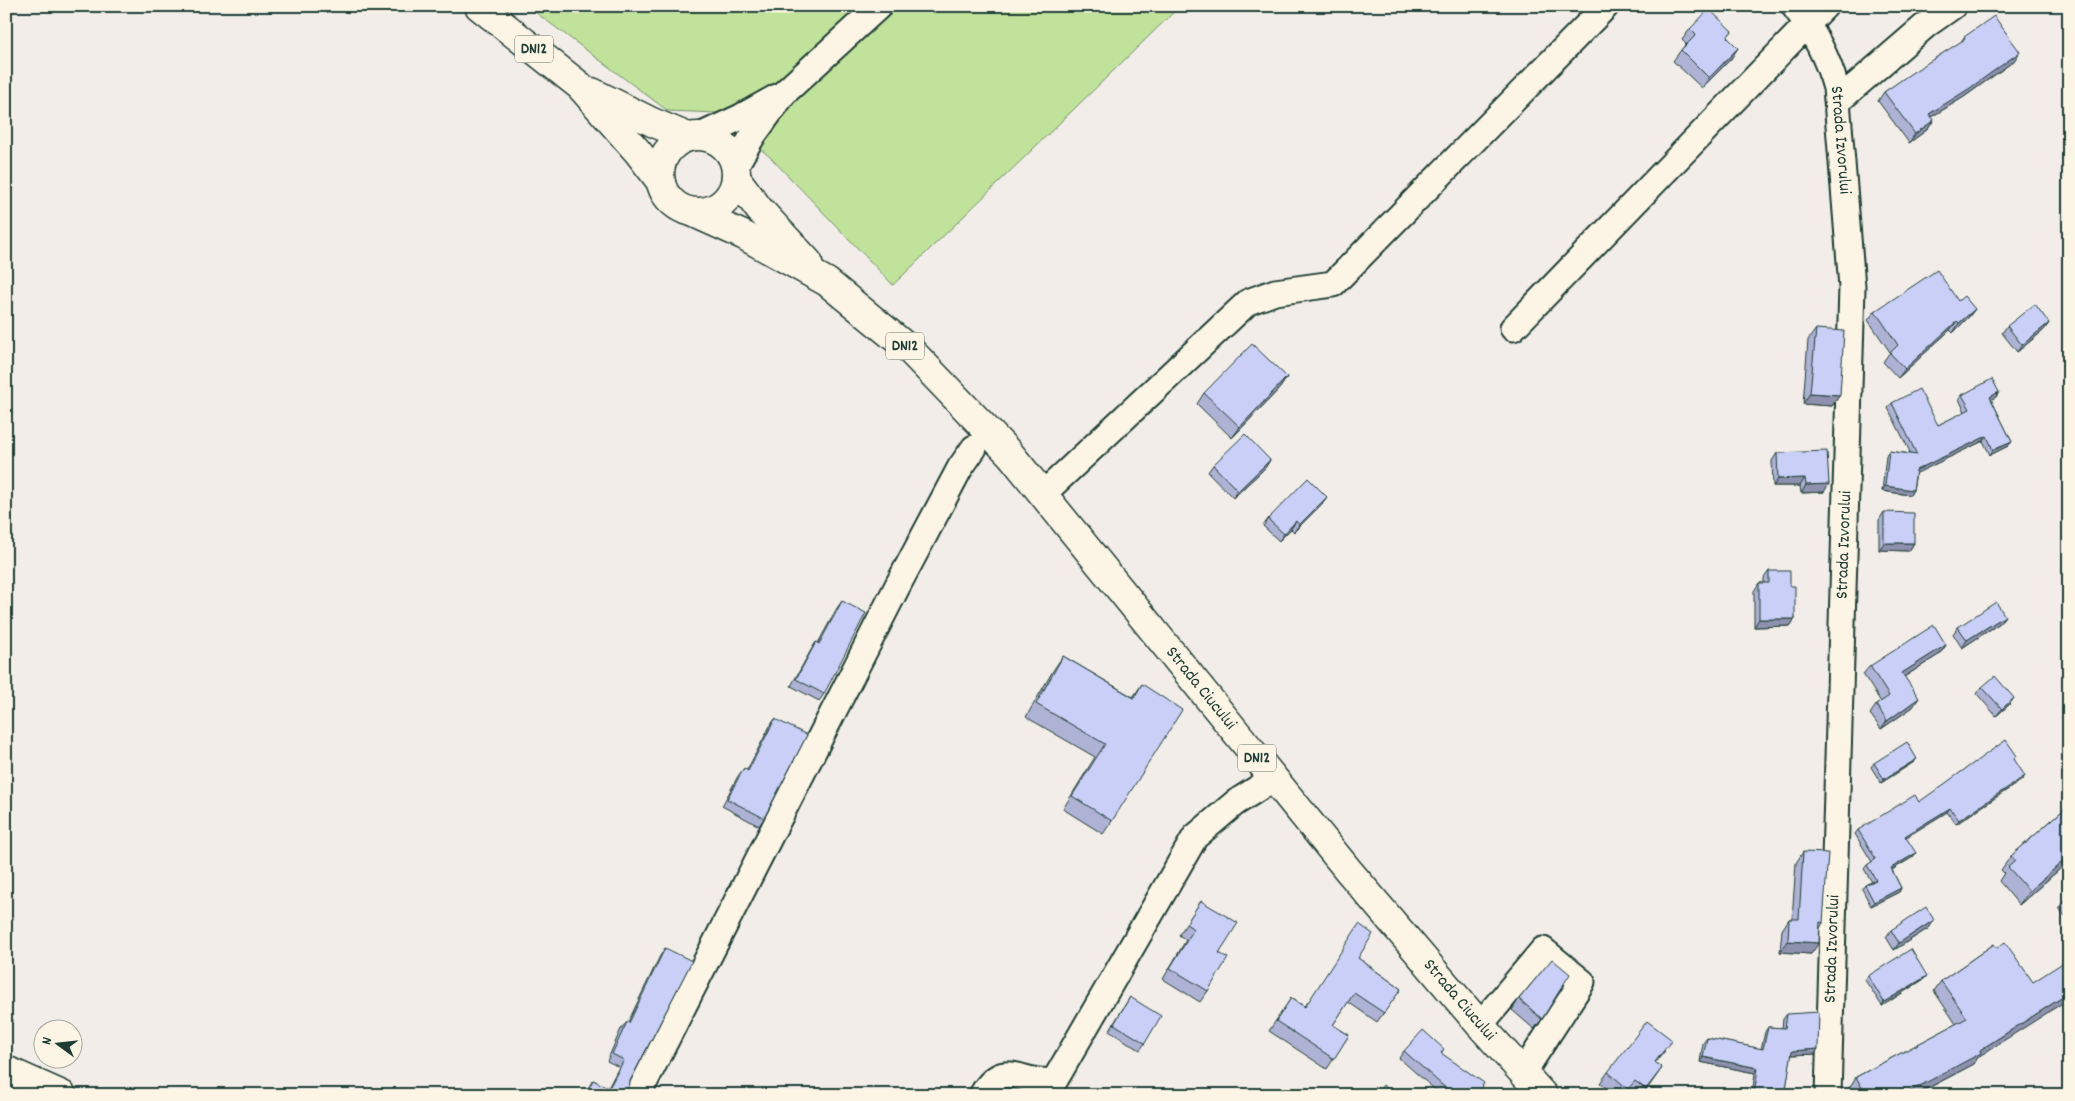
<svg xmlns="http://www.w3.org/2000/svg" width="2075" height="1101" font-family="Dekko,sans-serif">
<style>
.green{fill:#c1e29b;stroke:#709068}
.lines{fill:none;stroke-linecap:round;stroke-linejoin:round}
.minor-casing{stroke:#1f3d34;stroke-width:29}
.major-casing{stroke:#1f3d34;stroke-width:31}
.minor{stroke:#fcf5e5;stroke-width:25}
.major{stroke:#fcf5e5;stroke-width:28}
.wall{fill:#aeb2d4;stroke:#1f3d34}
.shaded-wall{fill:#8d91ad;stroke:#1f3d34}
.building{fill:#cacff7;stroke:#1f3d34}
.labels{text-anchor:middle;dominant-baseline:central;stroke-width:5;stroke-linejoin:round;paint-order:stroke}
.shield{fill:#fcf5e5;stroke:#617469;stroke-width:1}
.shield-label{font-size:16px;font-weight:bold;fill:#1f3d34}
.street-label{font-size:18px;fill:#1f3d34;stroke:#fcf5e5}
</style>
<rect width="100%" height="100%" fill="#f2ede9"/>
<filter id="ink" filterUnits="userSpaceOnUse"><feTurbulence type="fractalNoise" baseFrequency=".02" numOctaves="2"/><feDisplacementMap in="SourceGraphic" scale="10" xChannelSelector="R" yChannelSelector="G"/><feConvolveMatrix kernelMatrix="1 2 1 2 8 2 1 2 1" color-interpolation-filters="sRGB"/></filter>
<g filter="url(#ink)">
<path class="green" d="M527 6H1180L893 285 770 157 717 113 668 111Z"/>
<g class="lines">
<defs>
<g id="minor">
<path id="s1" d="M1794 6C1813 30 1828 59 1836 88L1852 287 1828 1095"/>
<path d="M1838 101 1926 25 1953 6"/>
<path d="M700 136 741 117 777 97"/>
<path d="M735 166 752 137 784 93 879 6"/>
<path d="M1513 328 1825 6"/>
<path d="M1043 494 1248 302 1275 292 1333 284 1606 6"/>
<path d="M1480 1025 1543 950 1582 982 1523 1073"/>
<path d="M638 1095 899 583 960 468 974 448"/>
<path d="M982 1095C1005 1055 1023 1088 1055 1080L1195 837 1235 803 1274 778"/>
</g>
<g id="major">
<path d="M479 6 580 86 638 152 661 182"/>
<path d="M592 92 652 122 688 137"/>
<circle cx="698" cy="174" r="38"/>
<path d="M736 178 759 209 808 262"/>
<path id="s2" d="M692 212 743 235 827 282 910 350 1011 455 1348 870 1480 1025 1543 1095"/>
<path d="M6 1070 62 1095"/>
</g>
</defs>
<use href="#minor" class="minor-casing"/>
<use href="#major" class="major-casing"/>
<use href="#minor" class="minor"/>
<use href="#major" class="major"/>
</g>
<g class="wall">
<path d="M1690 29 1732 31 1727 37 1731 59 1702 88 1673 61 1681 50 1686 44 1682 40Z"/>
<path d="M1964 37 2014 61 1964 97 1931 117 1934 120 1928 129 1909 143 1878 101 1884 92 1961 42Z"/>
<path d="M1958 301 1975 309 1968 318 1953 333 1950 330 1898 378 1883 362 1890 352 1868 320 1875 311Z"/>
<path d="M2049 323 2044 330 2017 352 2002 333 2007 326Z"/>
<path d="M1816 329 1840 395 1832 406 1803 404 1808 340Z"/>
<path d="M1287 377 1280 388 1232 438 1197 404 1204 393Z"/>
<path d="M1999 392 1996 397 1991 399 2012 442 2008 446 1990 455 1983 441 1916 473 1913 490 1910 495 1882 491 1886 456 1889 451 1911 454 1888 408 1892 403 1938 425 1965 412 1959 399 1962 395Z"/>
<path d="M1777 453 1824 492 1801 493 1800 486H1773L1772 461Z"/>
<path d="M1270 460 1265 468 1233 498 1208 472 1213 465Z"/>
<path d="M1322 504 1294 532 1291 529 1279 541 1263 526 1268 519Z"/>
<path d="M1884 512 1914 543 1909 551 1879 550V520Z"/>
<path d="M1769 571 1790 586 1795 619 1790 626 1754 627V591L1759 583H1764V578Z"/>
<path d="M842 601 824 694 819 701 791 686 811 650 816 642 818 643 837 608Z"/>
<path d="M2000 623 1962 648 1953 634 1958 627Z"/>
<path d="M1946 645 1940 654 1904 677 1913 707 1881 729 1870 714 1876 705 1881 702 1863 674 1870 666Z"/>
<path d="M1063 656 1133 697 1142 684 1112 821 1103 834 1063 809 1095 757 1026 717 1054 669Z"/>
<path d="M1982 687 2009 705 1996 716 1977 694Z"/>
<path d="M775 719 764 818 759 826 722 806 738 776 744 768 747 770 770 726Z"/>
<path d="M1917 759 1914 762 1881 783 1871 767 1874 763Z"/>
<path d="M2014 760 2022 780 1956 824 1947 812 1906 837 1913 857 1892 870 1901 888 1899 892 1871 906 1862 889 1865 885 1872 882 1864 869 1867 865 1872 862 1855 834 1858 830 1919 802Z"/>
<path d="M2069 805V861L2019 905 1999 881 2004 873 2001 870 2011 856Z"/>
<path d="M1803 852 1823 923 1820 928 1811 954 1780 952 1782 930 1789 919H1792L1796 863Z"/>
<path d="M2069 895V922L2059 908 2066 897Z"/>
<path d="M1201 901 1219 953 1208 991 1200 1002 1163 979 1186 940 1179 935Z"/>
<path d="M1934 920 1929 928 1894 950 1886 937 1891 930Z"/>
<path d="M1994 944 1978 1057 1974 1064 1915 1095H1853L1849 1088 1856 1077 1956 1024 1934 991 1941 981Z"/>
<path d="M665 948 630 1081 629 1089 631 1095H584L593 1080 608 1088 619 1067 607 1061 621 1029 627 1022H628L660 956Z"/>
<path d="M1358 958 1401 989 1377 1022 1348 1002 1333 1025 1349 1035 1327 1069 1269 1031 1291 998 1304 1006Z"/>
<path d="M1868 976H1927L1924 979 1882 1006 1865 980Z"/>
<path d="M1130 997 1145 1043 1140 1050 1109 1031Z"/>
<path d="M1519 999 1542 1019 1534 1029 1512 1010Z"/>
<path d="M1787 1014 1815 1054 1791 1055 1785 1095H1752L1755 1073 1700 1062 1703 1043 1707 1038 1761 1049 1765 1032 1768 1027 1782 1028 1783 1019Z"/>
<path d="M1404 1051 1441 1053 1476 1095H1441L1399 1058Z"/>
<path d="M1665 1051 1655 1063 1662 1068 1643 1095H1632L1627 1091 1624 1095H1615L1600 1083 1608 1072Z"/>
</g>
<g class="shaded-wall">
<path d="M1738 48 1731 59 1702 88 1709 78Z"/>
<path d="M2020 52 2014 61 1964 97 1923 122 1929 114Z"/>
<path d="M1934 120 1928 129 1909 143 1915 134Z"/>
<path d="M1975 309 1968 318 1953 333 1959 323Z"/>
<path d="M1957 321 1950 330 1898 378 1905 369Z"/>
<path d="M2049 323 2044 330 2017 352 2022 345Z"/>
<path d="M1287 377 1280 388 1232 438 1240 427Z"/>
<path d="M1999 392 1996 397 1987 402 1990 397Z"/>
<path d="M1810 393 1840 395 1832 406 1803 404Z"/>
<path d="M1987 436 1983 441 1913 475 1916 470Z"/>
<path d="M2012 442 2008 446 1990 455 1993 450Z"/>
<path d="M1270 460 1265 468 1233 498 1238 491Z"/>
<path d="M1805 478 1800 486H1773L1778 479Z"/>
<path d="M1829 484 1824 492 1801 493 1806 485Z"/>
<path d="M1885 486 1913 490 1910 495 1882 491Z"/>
<path d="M1327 497 1322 504 1294 532 1299 525Z"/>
<path d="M1296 521 1291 529 1279 541 1284 534Z"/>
<path d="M1884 543H1914L1909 551 1879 550Z"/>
<path d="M2005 616 2000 623 1962 648 1967 640Z"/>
<path d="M1759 619H1795L1790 626 1754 627Z"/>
<path d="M1946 645 1940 654 1896 682 1902 673Z"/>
<path d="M1919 698 1913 707 1881 729 1887 721Z"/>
<path d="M2014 698 2009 705 1996 716 2002 709Z"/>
<path d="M1917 759 1914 762 1881 783 1884 779Z"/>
<path d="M2025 776 2022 780 1956 824 1959 820Z"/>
<path d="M1950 808 1947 812 1902 840 1905 836Z"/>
<path d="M1916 853 1913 857 1888 872 1891 868Z"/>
<path d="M2069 856V861L2019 905 2029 891Z"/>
<path d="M1901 888 1899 892 1871 906 1874 902Z"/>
<path d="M1934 920 1929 928 1894 950 1899 943Z"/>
<path d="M1788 941 1819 943 1811 954 1780 952Z"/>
<path d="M1927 976 1924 979 1882 1006 1884 1002Z"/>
<path d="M2069 993V999L1978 1057 1974 1064 1915 1095H1903L1980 1050Z"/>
<path d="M1818 1049 1815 1054 1789 1055 1792 1051Z"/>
<path d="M1703 1057 1758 1068 1755 1073 1700 1062Z"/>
</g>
<g class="building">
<path d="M1709 9 1732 31 1727 37 1738 48 1709 78 1681 50 1696 35 1690 29Z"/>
<path d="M1994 16 2020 52 1970 88 1929 114 1934 120 1915 134 1884 92 1910 74 1965 39 1964 37Z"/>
<path d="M1937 270 1958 301 1964 296 1975 309 1959 323 1957 321 1905 369 1890 353 1898 345 1875 311Z"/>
<path d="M2035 304 2049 323 2022 345 2007 326Z"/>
<path d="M1816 329 1844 331 1840 395 1810 393Z"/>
<path d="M1252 344 1287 377 1240 427 1204 393Z"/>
<path d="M1992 379 1999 392 1990 397 2012 442 1993 450 1987 436 1916 470 1913 490 1885 486 1889 451 1917 455 1892 403 1919 389 1938 425 1970 409 1962 395Z"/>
<path d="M1245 434 1270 460 1238 491 1213 465Z"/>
<path d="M1827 451 1829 484 1806 485 1805 478 1778 479 1777 453Z"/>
<path d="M1308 478 1327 497 1299 525 1296 521 1284 534 1268 519Z"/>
<path d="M1884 512 1914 513V543H1884Z"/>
<path d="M1769 571H1790V586H1795V619H1759V583H1769Z"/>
<path d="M842 601 866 613 824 694 796 679 816 642 819 644Z"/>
<path d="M1996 602 2005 616 1967 640 1958 627Z"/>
<path d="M1934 625 1946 645 1902 673 1919 698 1887 721 1876 705 1889 696 1870 666Z"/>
<path d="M1063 656 1134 698 1142 684 1182 710 1112 821 1072 796 1105 744 1036 704Z"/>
<path d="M1995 676 2014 698 2002 709 1982 687Z"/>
<path d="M775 719 807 735 764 818 727 799 744 768 748 771Z"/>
<path d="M2006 740 2017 756 2014 759 2025 776 1959 820 1950 808 1905 836 1916 853 1891 868 1901 888 1874 902 1865 885 1876 880 1867 865 1876 859 1858 830 1915 795 1919 802Z"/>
<path d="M1907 742 1917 759 1884 779 1874 763Z"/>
<path d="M2069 805V856L2029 891 2008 867 2015 861 2011 856Z"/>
<path d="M1803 852 1828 853 1823 923 1820 922 1819 943 1788 941 1789 919H1799Z"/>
<path d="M1201 901 1238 923 1219 953 1228 958 1208 991 1170 968 1194 929 1186 924Z"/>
<path d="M1926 907 1934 920 1899 943 1891 930Z"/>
<path d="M1359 924 1373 934 1358 958 1401 989 1384 1013 1354 993 1333 1025 1349 1035 1334 1059 1276 1021 1291 998 1305 1007Z"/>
<path d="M2005 942 2033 982 2069 959V993L1980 1050 1981 1053 1903 1095H1866L1856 1077 1967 1018 1941 981 1994 944 1997 948Z"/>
<path d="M665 948 692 961 630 1081 629 1089 631 1095H585L593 1080 609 1088 624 1060 612 1054 627 1022 629 1023Z"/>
<path d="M1911 949 1927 976 1884 1002 1868 976Z"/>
<path d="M1552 959 1570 974 1542 1019 1519 999Z"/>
<path d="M1130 997 1161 1016 1145 1043 1114 1024Z"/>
<path d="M1819 1012 1818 1049 1792 1051 1785 1095H1754L1758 1068 1703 1057 1707 1038 1763 1049 1768 1027 1785 1028 1787 1014Z"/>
<path d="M1647 1021 1672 1040 1655 1062 1662 1068 1646 1089 1635 1081 1628 1089 1608 1072Z"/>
<path d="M1423 1030 1444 1049 1441 1053 1484 1083 1476 1095H1470L1464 1091 1462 1095H1456L1442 1085 1404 1051Z"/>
<path d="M1383 1085 1396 1095H1376Z"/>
</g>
</g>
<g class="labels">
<g class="shield">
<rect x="515" y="35.5" width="38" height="27" rx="4"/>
<rect x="886" y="332.5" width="38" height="27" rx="4"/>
<rect x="1238" y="744.5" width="38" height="27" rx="4"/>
</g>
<g class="shield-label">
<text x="534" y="49">DN12</text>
<text x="905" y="346">DN12</text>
<text x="1257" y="758">DN12</text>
</g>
<g class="street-label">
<text stroke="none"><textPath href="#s1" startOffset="145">Strada Izvorului</textPath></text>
<text transform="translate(1845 545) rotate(-88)">Strada Izvorului</text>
<text stroke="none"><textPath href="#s2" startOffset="706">Strada Ciucului</textPath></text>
<text transform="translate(1833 949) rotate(-88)">Strada Izvorului</text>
<text stroke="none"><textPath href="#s2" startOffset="1111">Strada Ciucului</textPath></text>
</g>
</g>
<rect width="2075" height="1101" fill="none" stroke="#fcf5e5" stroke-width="25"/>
<rect x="12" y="12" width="2050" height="1076" fill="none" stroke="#1f3d34" stroke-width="2" filter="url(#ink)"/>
<g transform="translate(58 1044) rotate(285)"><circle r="24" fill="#fcf5e5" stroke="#a4ab9e"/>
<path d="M0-4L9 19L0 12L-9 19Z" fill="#1f3d34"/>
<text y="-8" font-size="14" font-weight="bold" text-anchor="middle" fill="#1f3d34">N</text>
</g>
</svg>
